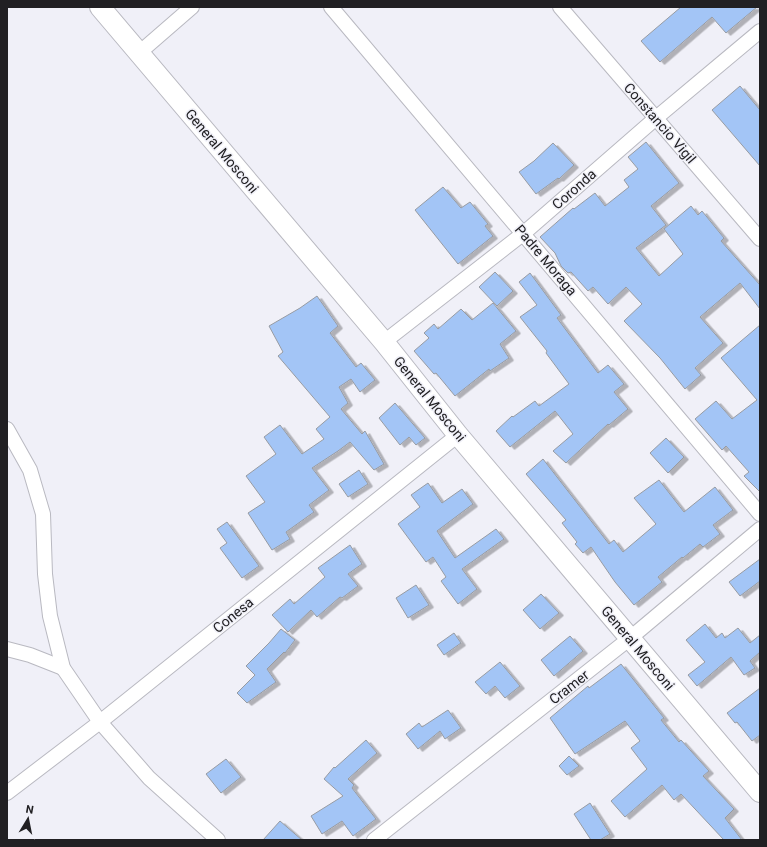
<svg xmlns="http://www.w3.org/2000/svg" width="767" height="847" font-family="Roboto,sans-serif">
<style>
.building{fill:#a3c5f6;stroke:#979ba2;filter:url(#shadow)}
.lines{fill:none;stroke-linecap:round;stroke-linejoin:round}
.street-casing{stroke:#b9b9c1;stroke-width:16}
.secondary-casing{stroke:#b9b9c1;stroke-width:22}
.street{stroke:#fff;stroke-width:14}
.secondary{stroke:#fff;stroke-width:20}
.labels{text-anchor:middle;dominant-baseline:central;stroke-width:3;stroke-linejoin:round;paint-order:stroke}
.street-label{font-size:14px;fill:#212023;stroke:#f0f0f8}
</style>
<defs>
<filter id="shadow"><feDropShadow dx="4.5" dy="2.5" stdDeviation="0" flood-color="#0004"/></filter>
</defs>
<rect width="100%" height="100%" fill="#f0f0f8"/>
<g class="building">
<path d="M681 7H757L726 33 712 17 660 62 641 41Z"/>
<path d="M740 86 760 110V166L712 110Z"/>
<path d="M646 142 679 183 651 206 666 225 636 248 659 276 683 254 664 229 691 206 698 215 702 211 724 238 721 241 760 285V309L740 283 700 317 723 343 695 368 701 375 685 389 660 358 624 321 642 304 626 287 608 304 593 287 588 291 571 272 568 273 561 266 555 253 540 237 573 208 574 209 595 193 605 206 629 187 624 180 638 169 628 157Z"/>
<path d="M553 143 574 165 559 179 558 178 536 194 519 172 534 161Z"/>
<path d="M443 187 461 208 470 202 488 224 485 226 493 236 458 264 415 210Z"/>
<path d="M495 272 513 291 497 306 479 287Z"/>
<path d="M530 273 561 315 557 318 598 373 608 365 624 384 614 392 628 409 609 425 608 424 566 463 553 451 573 434 555 411 510 447 496 431 512 416 513 417 535 401 539 406 569 384 546 353 547 351 520 317 537 305 519 282Z"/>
<path d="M317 296 338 326 330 333 356 367 361 363 375 380 360 392 351 379 339 387 348 403 341 409 362 434 365 431 384 464 374 470 350 442 338 451 312 468 329 490 309 505 314 512 286 532 290 539 272 550 248 513 265 502 246 476 276 454 264 437 280 425 302 454 324 439 316 429 330 417 278 356 283 352 269 326 300 308Z"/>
<path d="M493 303 516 331 500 344 509 358 490 371 489 369 455 396 436 373 434 374 414 351 429 338 424 333 434 324 438 329 461 309 472 320Z"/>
<path d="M760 325V492L744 476 749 472 726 446 722 450 695 419 716 401 732 419 757 400 721 358Z"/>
<path d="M395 403 425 438 416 445 409 437 400 445 379 418Z"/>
<path d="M666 438 684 457 668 473 650 453Z"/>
<path d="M543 459 609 544 614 540 623 552 656 524 634 498 659 480 684 512 715 487 733 510 713 525 720 534 703 547 700 544 683 558 682 557 658 577 662 582 634 605 615 582 591 547 583 553 575 544 577 542 562 523 566 520 526 474Z"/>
<path d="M359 470 368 484 348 497 339 484Z"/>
<path d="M428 483 442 503 462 489 473 504 437 531 455 558 496 529 504 539 462 569 477 589 458 604 441 581 446 577 433 557 426 562 398 524 420 507 411 495Z"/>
<path d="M227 522 259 566 242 578 220 548 227 543 217 529Z"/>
<path d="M350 545 362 564 348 574 358 586 342 598 340 597 317 617 311 610 288 632 272 615 290 599 294 604 325 577 318 568Z"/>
<path d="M760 559V581L740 596 729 582Z"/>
<path d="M416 585 429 605 408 618 396 598Z"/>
<path d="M541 594 559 613 540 629 523 610Z"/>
<path d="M705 624 716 638 722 633 725 638 738 628 750 643 760 635V652L750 661 755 668 744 675 731 657 697 686 688 675 705 662 686 640Z"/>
<path d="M281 629 295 640 285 653 284 652 267 669 276 682 247 703 237 693 255 675 246 666 269 643Z"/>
<path d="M454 633 461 643 444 655 437 645Z"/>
<path d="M570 636 583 651 554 676 541 660Z"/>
<path d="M500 662 520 686 505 698 495 686 486 694 475 682Z"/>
<path d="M621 664 664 718 661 720 679 742 681 740 709 771 703 776 734 809 725 818 742 840H724L681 794 674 800 662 785 625 817 611 801 647 769 631 748 640 741 625 721 575 754 550 718 588 686 589 688Z"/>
<path d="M760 688V735L752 741 737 722 735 723 727 713Z"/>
<path d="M448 710 461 728 445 739 440 731 418 749 406 734 419 723 422 727Z"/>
<path d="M366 740 377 753 348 779 354 785 352 788 376 819 353 836 342 821 322 834 311 816 343 796 324 779 334 767 335 768Z"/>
<path d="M569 756 579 766 567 775 559 766Z"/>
<path d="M226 759 241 777 221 793 206 774Z"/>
<path d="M590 803 610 834 600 840H591L574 814Z"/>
<path d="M280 821 302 840H263Z"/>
</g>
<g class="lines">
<defs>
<g id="street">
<path d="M331 7 760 514"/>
<path d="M560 7 760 239"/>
<path d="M139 53 192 7"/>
<path d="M384 342 524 233 656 118 760 31"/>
<path d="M7 429 30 470 43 514 45 574 50 616 63 668 100 722 149 778 218 840"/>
<path d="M7 649 30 655 63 668"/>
<path d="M7 793 100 722 458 435"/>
<path d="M374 840 629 639 760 529"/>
</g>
<path id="secondary" d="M100 7 384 342 458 435 760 792"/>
</defs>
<use href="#street" class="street-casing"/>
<use href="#secondary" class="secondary-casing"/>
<use href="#street" class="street"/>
<use href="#secondary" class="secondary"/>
</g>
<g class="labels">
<g class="street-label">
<text transform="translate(660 123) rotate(49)">Constancio Vigil</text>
<text transform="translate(222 151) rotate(50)">General Mosconi</text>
<text transform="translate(574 189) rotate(-41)">Coronda</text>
<text transform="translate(546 260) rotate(50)">Padre Moraga</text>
<text transform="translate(430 399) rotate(51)">General Mosconi</text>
<text transform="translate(233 615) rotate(-39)">Conesa</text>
<text transform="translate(638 648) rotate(50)">General Mosconi</text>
<text transform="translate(569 687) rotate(-38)">Cramer</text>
</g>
</g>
<rect width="767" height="847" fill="none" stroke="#212023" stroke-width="16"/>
<g transform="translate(28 819) rotate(10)" stroke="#f0f0f8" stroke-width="3" paint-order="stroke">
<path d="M0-3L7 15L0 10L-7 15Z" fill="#212023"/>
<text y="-6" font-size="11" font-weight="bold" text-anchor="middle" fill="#212023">N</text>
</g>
</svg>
